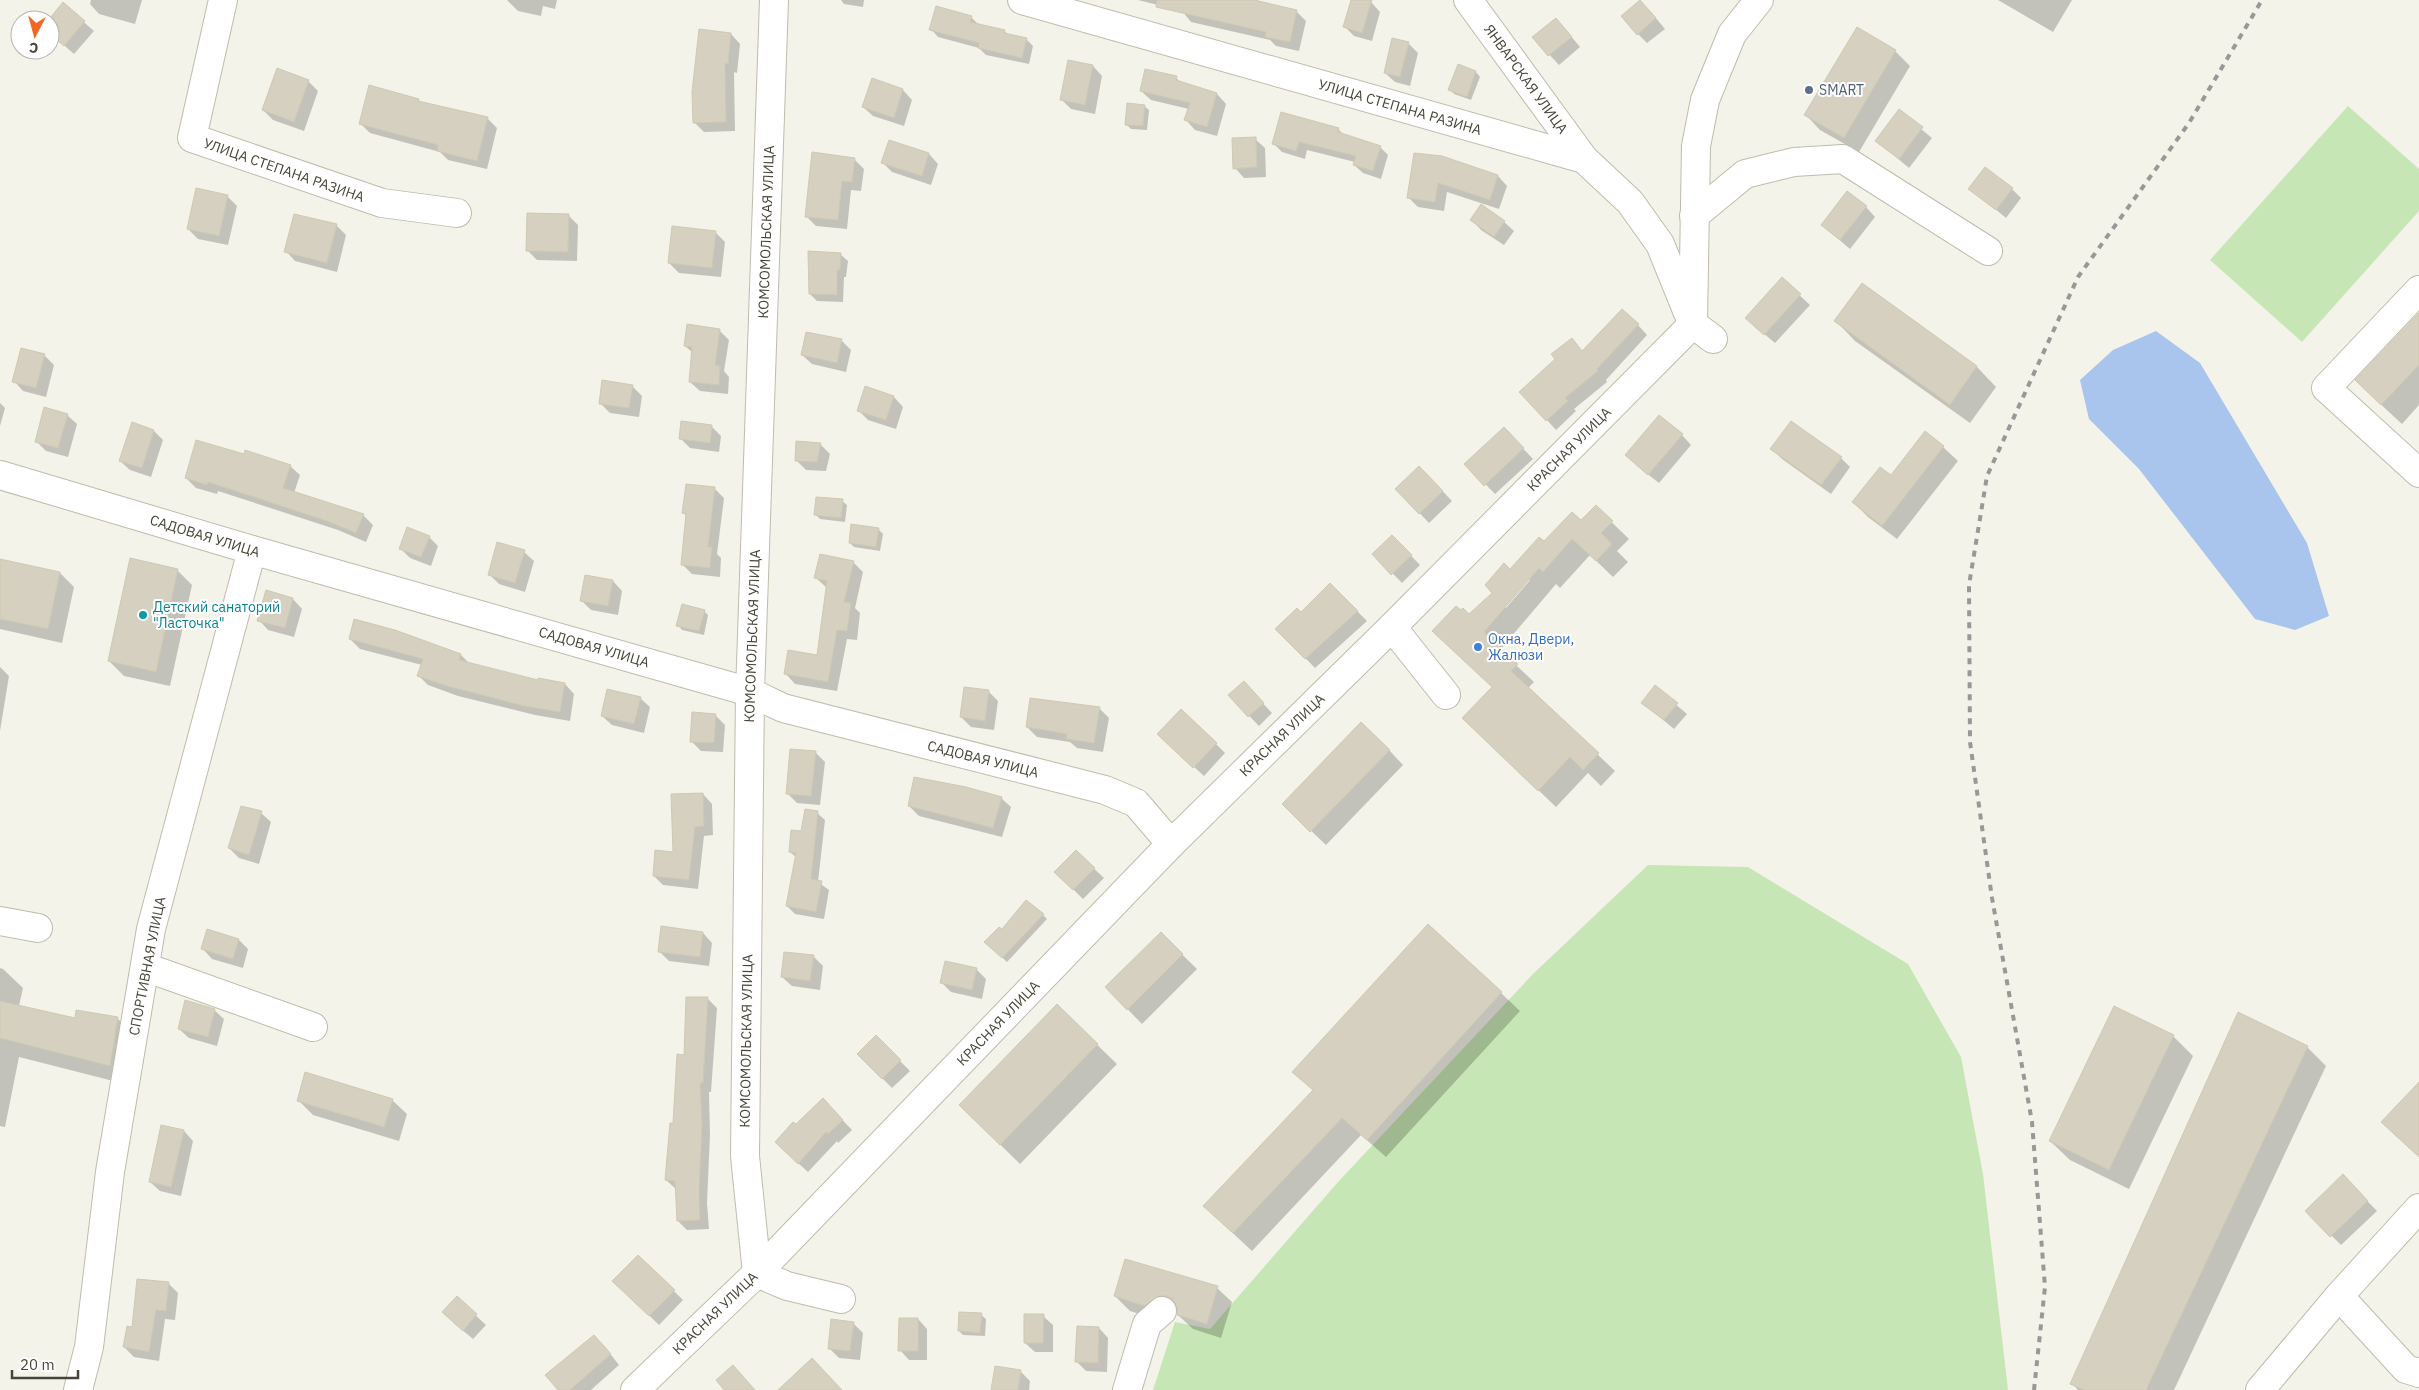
<svg xmlns="http://www.w3.org/2000/svg" width="2419" height="1390" font-family="'IBM Plex Sans',sans-serif">
<style>
.green{fill:#c7e6b5}
.water{fill:#a9c5ed}
.shadow{fill:#0003;fill-rule:evenodd}
.building{fill:#d5d0bf;stroke:#cfc9b3}
.lines{fill:none;stroke-linecap:round;stroke-linejoin:round}
.minor-casing{stroke:#bfbcac;stroke-width:30}
.minor{stroke:#fff;stroke-width:28}
.rail{stroke:#989898;stroke-width:4;stroke-dasharray:6 6;stroke-linecap:butt}
.service-dot{fill:#5c6f8a;stroke:#fff;stroke-width:2}
.culture-dot{fill:#0f9aa8;stroke:#fff;stroke-width:2}
.shop-dot{fill:#3f7fe0;stroke:#fff;stroke-width:2}
.labels{text-anchor:middle;dominant-baseline:central;stroke-width:4;stroke-linejoin:round;paint-order:stroke}
.street-label{font-size:14px;fill:#474438;stroke:#fff}
.service-label{font-size:14px;fill:#4e5e75;stroke:#fff;text-anchor:start}
.culture-label{font-size:14px;fill:#0d838f;stroke:#fff;text-anchor:start}
.shop-label{font-size:14px;fill:#366cbe;stroke:#fff;text-anchor:start}
</style>
<rect width="100%" height="100%" fill="#f4f3e9"/>
<g class="green">
<path d="M2348 106 2419 169V211L2302 342 2210 260Z"/>
<path d="M1648 865 1748 867 1908 964 1961 1057 1983 1174 2008 1390H1153L1175 1322 1210 1329 1338 1182 1533 974Z"/>
</g>
<path class="water" d="M2156 331 2200 363 2307 543 2329 616 2295 630 2255 619 2139 469 2089 419 2080 380 2113 350Z"/>
<g class="shadow">
<path d="M91 0H142L135 24 99 14 90 4Z"/>
<path d="M507 0H557L555 9 543 6 541 16 518 11Z"/>
<path d="M841 0H864L863 7 844 4Z"/>
<path d="M1138 0H1256L1297 12 1306 21 1299 51 1276 46 1270 40 1191 22 1182 11Z"/>
<path d="M1353 0 1371 2 1380 12 1372 41 1354 36 1345 27Z"/>
<path d="M1998 0H2072L2053 32Z"/>
<path d="M63 4 94 31 74 54 50 33V20Z"/>
<path d="M1650 11 1665 29 1647 43 1638 34Z"/>
<path d="M971 17 979 25 1004 31 1009 35 1026 39 1033 46 1029 64 986 55 979 48 938 37 931 29Z"/>
<path d="M1565 29 1580 47 1559 65 1534 38Z"/>
<path d="M731 34 740 44 737 73 734 72 735 131 704 132 694 122Z"/>
<path d="M1408 43 1418 53 1410 86 1395 82 1385 73Z"/>
<path d="M1895 51 1910 66 1859 152 1820 130 1806 115Z"/>
<path d="M1069 61 1093 66 1102 76 1095 114 1071 109 1061 99Z"/>
<path d="M1459 66 1476 72 1480 77 1471 100 1454 94 1450 89Z"/>
<path d="M1176 78 1183 84 1217 94 1226 104 1217 136 1195 130 1186 120 1189 109 1151 100 1141 91Z"/>
<path d="M308 81 318 91 304 131 273 120 263 110Z"/>
<path d="M903 90 912 100 904 126 873 116 863 107Z"/>
<path d="M418 100 420 102 487 118 497 128 487 169 448 160 440 152 370 133 360 123Z"/>
<path d="M1144 106 1149 110 1147 130 1131 129 1126 124Z"/>
<path d="M1899 111 1932 138 1909 168 1877 141Z"/>
<path d="M1338 129 1345 136 1380 147 1388 155 1381 179 1363 173 1354 165 1355 162 1307 150 1305 159 1282 152 1274 144Z"/>
<path d="M1255 139 1265 148 1266 177 1244 178 1235 168Z"/>
<path d="M929 154 938 164 931 185 892 172 882 162Z"/>
<path d="M1442 158 1498 176 1507 186 1499 209 1447 192 1444 211 1418 207 1409 198Z"/>
<path d="M854 159 864 169 861 191 851 190 847 229 816 226 806 216Z"/>
<path d="M1970 188 2012 189 2021 198 2006 218Z"/>
<path d="M227 196 237 206 228 245 198 239 188 229Z"/>
<path d="M1866 207 1875 217 1850 249 1822 225Z"/>
<path d="M569 216 578 225 577 261 537 260 527 250Z"/>
<path d="M1472 220 1504 222 1514 231 1504 245 1481 230Z"/>
<path d="M336 225 346 235 337 272 295 261 286 251Z"/>
<path d="M715 232 725 242 721 277 679 273 669 263Z"/>
<path d="M840 254 848 261 846 277H844L843 302 817 301 810 294Z"/>
<path d="M1782 279 1810 305 1775 343 1756 327Z"/>
<path d="M1862 285 1977 367 1996 387 1970 423 1855 341 1836 321Z"/>
<path d="M2419 315V405L2402 424 2376 400Z"/>
<path d="M1638 325 1647 335 1606 380 1607 382 1574 409 1576 411 1556 430 1547 420 1556 359 1572 340 1583 352Z"/>
<path d="M719 330 729 340 724 371 729 377 728 394 700 391 690 382 693 353 685 346Z"/>
<path d="M841 340 851 350 846 372 812 364 802 355Z"/>
<path d="M44 355 54 365 46 397 23 391 14 381Z"/>
<path d="M632 386 642 396 639 417 610 413 600 403Z"/>
<path d="M894 397 903 407 896 429 868 420 858 410Z"/>
<path d="M0 403 5 408 0 426Z"/>
<path d="M67 415 77 424 68 457 46 451 36 441Z"/>
<path d="M711 426 721 436 719 452 690 448 680 438Z"/>
<path d="M154 431 163 440 151 477 130 470 120 461Z"/>
<path d="M1682 435 1691 445 1659 483 1636 465Z"/>
<path d="M1513 438 1533 459 1495 494 1466 464Z"/>
<path d="M820 444 830 454 826 471 806 470 796 460Z"/>
<path d="M1943 447 1958 461 1897 539 1868 517 1853 502Z"/>
<path d="M1772 449 1841 458 1850 467 1831 494 1782 459Z"/>
<path d="M290 466 300 475 294 493 364 516 373 525 366 542 338 530 218 491 217 494 196 488 186 478Z"/>
<path d="M1429 477 1452 501 1429 523 1397 489Z"/>
<path d="M714 488 724 498 717 554 721 558 720 577 692 574 683 565 687 516 683 513Z"/>
<path d="M842 501 847 505 845 522 820 519 816 515Z"/>
<path d="M1596 507 1629 539 1617 551 1628 562 1613 577 1590 555 1560 588 1556 584 1500 650 1534 682 1528 688 1615 771 1601 786 1588 773 1556 807 1481 735 1493 687 1469 616 1494 593 1510 571 1544 543 1581 522ZM1528 578 1530 580 1506 608 1504 606Z"/>
<path d="M878 529 883 534 880 551 854 547 850 543Z"/>
<path d="M1392 536 1420 565 1402 583 1374 554Z"/>
<path d="M429 537 438 546 431 566 410 558 400 548Z"/>
<path d="M524 552 534 561 525 592 499 584 489 574Z"/>
<path d="M0 560 60 573 74 587 62 643 0 629Z"/>
<path d="M853 562 863 572 855 608 860 613 857 640 847 639 837 691 795 684 786 674 818 657 827 588 816 578Z"/>
<path d="M177 570 192 585 170 686 124 676 109 661Z"/>
<path d="M586 576 613 581 622 591 618 615 591 610 581 600Z"/>
<path d="M1330 584 1367 621 1315 668 1277 629 1301 614Z"/>
<path d="M267 592 293 599 302 609 294 637 268 630 259 620Z"/>
<path d="M704 611 708 615 704 635 682 630 678 625Z"/>
<path d="M350 639 461 655 469 663 539 682 565 684 574 694 570 721 535 715 458 696 428 685 418 675 422 665 360 649Z"/>
<path d="M0 667 9 676 0 731Z"/>
<path d="M1655 687 1687 714 1674 729 1643 703Z"/>
<path d="M989 692 998 701 994 730 971 727 961 717Z"/>
<path d="M1253 693 1272 713 1259 726 1230 696Z"/>
<path d="M640 698 650 707 644 733 612 725 602 716Z"/>
<path d="M1099 708 1109 718 1103 752 1077 748 1070 742 1037 737 1027 727Z"/>
<path d="M715 715 725 725 723 752 701 751 691 741Z"/>
<path d="M1168 743 1216 744 1225 753 1204 776Z"/>
<path d="M1389 750 1403 765 1326 845 1283 804Z"/>
<path d="M815 752 825 762 820 805 797 803 787 793Z"/>
<path d="M703 794 712 804 713 835 704 836 698 889 663 885 654 876 675 854Z"/>
<path d="M1001 798 1011 807 1002 837 919 816 909 806Z"/>
<path d="M261 813 271 822 259 864 239 858 229 848Z"/>
<path d="M817 813 825 820 818 882 829 890 824 919 795 914 787 906 797 858 790 852 802 832Z"/>
<path d="M1076 852 1104 878 1083 899 1056 872Z"/>
<path d="M1043 915 1047 919 1007 962 986 942 1002 931Z"/>
<path d="M703 933 712 943 709 966 669 961 659 951Z"/>
<path d="M1161 934 1197 969 1142 1024 1106 987Z"/>
<path d="M239 940 248 949 243 968 212 959 203 949Z"/>
<path d="M813 956 823 966 820 990 792 986 782 977Z"/>
<path d="M946 963 977 970 986 979 982 999 951 992 941 982Z"/>
<path d="M0 968 3 969 23 988 19 1006 77 1019 117 1018 137 1038 129 1085 19 1057 5 1127 0 1126Z"/>
<path d="M1501 993 1520 1011 1386 1157 1361 1135 1252 1251 1223 1224 1314 1091 1294 1071Z"/>
<path d="M708 999 717 1008 711 1092H709L710 1135 707 1203 709 1229 687 1230 678 1221 676 1189 666 1180 685 1056Z"/>
<path d="M1057 1006 1117 1064 1020 1164 980 1125Z"/>
<path d="M214 1010 224 1019 217 1046 189 1038 179 1029Z"/>
<path d="M2173 1036 2193 1056 2129 1189 2070 1160 2050 1141Z"/>
<path d="M876 1037 910 1071 892 1088 858 1054Z"/>
<path d="M2307 1047 2326 1066 2174 1390H2078L2072 1383Z"/>
<path d="M298 1100H392L407 1114 399 1141 313 1115Z"/>
<path d="M833 1110 852 1130 838 1143 837 1141 808 1172 786 1152 796 1126Z"/>
<path d="M184 1131 193 1141 181 1196 160 1191 150 1182Z"/>
<path d="M2343 1176 2377 1211 2341 1245 2307 1211Z"/>
<path d="M638 1256 683 1300 659 1325 614 1281Z"/>
<path d="M168 1283 178 1293 175 1320 165 1319 159 1361 134 1357 124 1347 133 1328Z"/>
<path d="M1217 1288 1232 1302 1221 1338 1193 1329 1178 1315V1310H1174L1160 1320 1130 1311 1115 1296Z"/>
<path d="M457 1298 486 1325 473 1339 453 1322Z"/>
<path d="M981 1315 986 1319 985 1336 963 1335 959 1331Z"/>
<path d="M1043 1316 1053 1325V1352H1035L1025 1343Z"/>
<path d="M918 1319 927 1329V1360H909L900 1350Z"/>
<path d="M853 1323 863 1333 860 1360 839 1358 829 1348Z"/>
<path d="M1099 1328 1108 1338 1107 1372 1086 1371 1077 1362Z"/>
<path d="M604 1346 619 1365 591 1390H560Z"/>
<path d="M1020 1371 1030 1381 1029 1390H993Z"/>
</g>
<g class="building">
<path d="M1157 0H1254L1297 10 1290 42 1265 37 1266 32 1156 7Z"/>
<path d="M1351 0H1372L1362 33 1343 27Z"/>
<path d="M1640 0 1656 18 1637 35 1621 16Z"/>
<path d="M63 2 85 21 64 46 50 34V18Z"/>
<path d="M936 6 972 16 970 22 1005 30 1004 33 1027 38 1022 58 978 48 979 43 929 30Z"/>
<path d="M1556 18 1572 37 1548 56 1532 37Z"/>
<path d="M1857 27 1896 50 1844 138 1804 115Z"/>
<path d="M699 29 731 33 728 64 725 63 726 122 693 123 692 92Z"/>
<path d="M1392 38 1409 42 1400 77 1384 73Z"/>
<path d="M1068 60 1093 65 1085 105 1060 100Z"/>
<path d="M1458 64 1476 71 1467 97 1448 90Z"/>
<path d="M277 68 309 80 294 122 262 110Z"/>
<path d="M1145 69 1177 76 1176 80 1217 93 1207 127 1184 120 1190 103 1140 91Z"/>
<path d="M872 78 903 89 894 118 862 107Z"/>
<path d="M369 85 419 99 418 101 488 117 477 161 437 151 438 145 359 124Z"/>
<path d="M1127 103 1145 105 1143 126 1125 125Z"/>
<path d="M1899 109 1923 127 1899 159 1875 141Z"/>
<path d="M1281 112 1339 128 1338 132 1381 146 1373 171 1353 165 1356 156 1299 142 1296 151 1272 144Z"/>
<path d="M1256 137 1257 167 1233 169 1232 138Z"/>
<path d="M889 140 929 153 922 176 881 163Z"/>
<path d="M812 152 855 158 852 182 842 181 838 220 805 217Z"/>
<path d="M1414 153 1442 156 1498 175 1490 200 1438 183 1435 202 1407 198Z"/>
<path d="M1985 167 2013 188 1996 210 1968 189Z"/>
<path d="M196 188 228 195 219 236 187 229Z"/>
<path d="M1847 191 1867 206 1840 240 1821 225Z"/>
<path d="M1481 204 1505 221 1494 237 1470 220Z"/>
<path d="M527 213 569 214 568 252 526 251Z"/>
<path d="M294 214 337 224 327 263 284 252Z"/>
<path d="M672 226 716 231 712 268 668 263Z"/>
<path d="M808 251 841 253 840 270H837V295L809 294Z"/>
<path d="M1782 277 1801 294 1764 335 1745 318Z"/>
<path d="M1862 283 1977 366 1950 405 1834 321Z"/>
<path d="M1622 309 1639 324 1597 369 1598 371 1565 398 1568 401 1546 421 1519 392 1555 359 1551 354 1572 338 1582 351Z"/>
<path d="M2419 313V365L2381 405 2355 380Z"/>
<path d="M687 324 720 329 715 365 720 366 719 385 689 382 692 347 684 346Z"/>
<path d="M806 332 842 339 837 363 801 355Z"/>
<path d="M21 348 45 354 36 388 12 382Z"/>
<path d="M602 380 633 385 629 408 599 404Z"/>
<path d="M865 386 894 396 886 420 857 411Z"/>
<path d="M44 407 68 414 58 448 35 442Z"/>
<path d="M1659 415 1683 434 1648 475 1625 455Z"/>
<path d="M681 421 712 425 710 443 679 439Z"/>
<path d="M1791 421 1842 457 1821 485 1770 449Z"/>
<path d="M132 422 154 430 142 468 119 461Z"/>
<path d="M1504 427 1524 448 1484 486 1464 464Z"/>
<path d="M1925 431 1944 446 1882 526 1852 502 1880 467 1891 475Z"/>
<path d="M196 440 244 454 245 450 291 465 283 488 364 514 356 533 327 521 208 482 207 485 185 478Z"/>
<path d="M796 441 821 443 817 462 795 461Z"/>
<path d="M1419 466 1443 491 1419 514 1395 489Z"/>
<path d="M686 484 715 487 708 547H712L710 568 681 565 686 514 682 513Z"/>
<path d="M816 497 843 499 841 518 814 515Z"/>
<path d="M1596 505 1613 521 1601 533 1612 544 1596 561 1572 539 1543 572 1539 568 1484 632 1518 664 1511 671 1599 753 1583 770 1570 757 1538 791 1462 718 1492 687 1432 631 1456 606 1461 610 1463 608 1469 614 1492 593 1485 585 1504 563 1510 569 1539 537 1544 541 1572 512 1581 520Z"/>
<path d="M851 524 879 528 876 547 849 543Z"/>
<path d="M407 527 430 536 421 557 399 549Z"/>
<path d="M1392 535 1412 555 1391 575 1372 554Z"/>
<path d="M497 542 525 550 515 583 488 575Z"/>
<path d="M820 554 854 561 844 602 851 603 847 631 837 630 828 682 784 674 788 650 817 655 827 581 814 578Z"/>
<path d="M130 558 178 569 156 672 108 661Z"/>
<path d="M0 559 60 572 48 629 0 619Z"/>
<path d="M585 575 613 580 608 606 580 601Z"/>
<path d="M1330 583 1358 611 1305 659 1275 629 1297 608 1301 612Z"/>
<path d="M266 590 293 598 285 628 257 621Z"/>
<path d="M682 604 705 610 699 631 676 626Z"/>
<path d="M354 619 395 630 461 654 459 660 538 680V678L565 683 560 712 524 706 447 686 417 676 423 659 349 639Z"/>
<path d="M1244 681 1264 703 1248 717 1228 695Z"/>
<path d="M1655 685 1678 703 1664 720 1641 703Z"/>
<path d="M964 687 989 690 985 721 960 717Z"/>
<path d="M607 689 641 697 634 724 601 716Z"/>
<path d="M1030 698 1100 707 1094 743 1066 739 1067 734 1026 727Z"/>
<path d="M1181 709 1217 743 1193 768 1157 734Z"/>
<path d="M692 712 716 714 714 743 690 742Z"/>
<path d="M1361 722 1390 750 1310 832 1282 804Z"/>
<path d="M790 749 816 751 811 796 786 794Z"/>
<path d="M914 777 966 787 1002 797 993 828 908 806Z"/>
<path d="M703 793 704 826 695 827 689 880 653 876 655 850 673 852 671 794Z"/>
<path d="M241 806 262 811 249 855 228 848Z"/>
<path d="M805 809 818 811 811 879 822 881 816 912 786 906 796 853 789 852 791 830 801 831Z"/>
<path d="M1076 850 1095 868 1073 890 1054 872Z"/>
<path d="M1026 900 1044 914 1002 958 984 942 999 927 1002 929Z"/>
<path d="M1428 924 1502 992 1367 1140 1342 1118 1233 1233 1203 1206 1313 1090 1292 1072Z"/>
<path d="M661 926 703 932 700 957 658 952Z"/>
<path d="M207 929 239 939 233 959 201 949Z"/>
<path d="M1161 932 1183 954 1127 1010 1105 987Z"/>
<path d="M784 952 814 955 810 981 781 977Z"/>
<path d="M945 961 977 968 972 990 940 983Z"/>
<path d="M686 997H708L703 1083H700L702 1125 699 1193 700 1220 677 1221 675 1181 665 1180 670 1123H673L677 1054 684 1055Z"/>
<path d="M185 1000 215 1009 208 1037 178 1029Z"/>
<path d="M0 1001 75 1018 76 1010 118 1017 110 1066 0 1038Z"/>
<path d="M1057 1004 1098 1044 1000 1145 959 1105Z"/>
<path d="M2114 1006 2174 1035 2109 1170 2049 1141Z"/>
<path d="M2238 1012 2308 1046 2146 1390H2084L2070 1384Z"/>
<path d="M876 1035 901 1060 882 1079 857 1054Z"/>
<path d="M305 1072 393 1099 384 1127 297 1101Z"/>
<path d="M2419 1082V1157L2381 1122Z"/>
<path d="M823 1098 843 1120 828 1134 826 1132 798 1164 775 1142 793 1122 796 1124Z"/>
<path d="M161 1125 184 1130 171 1187 149 1182Z"/>
<path d="M2343 1174 2368 1201 2330 1237 2305 1211Z"/>
<path d="M638 1255 675 1290 649 1316 612 1281Z"/>
<path d="M1125 1259 1218 1286 1207 1324 1177 1315V1308L1174 1301 1167 1296H1159L1144 1306 1114 1296Z"/>
<path d="M137 1279 169 1282 166 1311 156 1310 149 1352 123 1347 127 1326 132 1327Z"/>
<path d="M457 1296 477 1314 463 1331 442 1312Z"/>
<path d="M959 1312 982 1313 980 1333 958 1331Z"/>
<path d="M1024 1314H1044L1043 1343H1024Z"/>
<path d="M899 1318H918V1351H898Z"/>
<path d="M831 1319 854 1322 850 1351 828 1349Z"/>
<path d="M1077 1326 1099 1327 1098 1363 1075 1362Z"/>
<path d="M594 1335 611 1354 570 1390H558L545 1375Z"/>
<path d="M812 1358 842 1390H778Z"/>
<path d="M733 1365 755 1390H724L716 1380Z"/>
<path d="M995 1366 1021 1370 1018 1390H991Z"/>
</g>
<g class="lines">
<defs>
<g id="minor">
<path d="M223 0 192 138 382 203 457 213"/>
<path d="M1022 0 1584 159 1630 202 1660 244 1688 313"/>
<path d="M1468 0 1584 159"/>
<path d="M1694 216 1745 174 1794 162 1843 159 1988 251"/>
<path d="M2419 290 2326 388 2419 473"/>
<path d="M1693 324 1713 339"/>
<path d="M0 475 252 550 750 692 783 708 1105 790 1136 803 1171 844"/>
<path d="M1392 627 1446 695"/>
<path d="M0 921 38 928"/>
<path d="M145 967 313 1027"/>
<path d="M757 1273 745 1156 750 692 774 0"/>
<path d="M757 1273 787 1286 841 1299"/>
<path d="M2339 1296 2406 1369 2419 1373"/>
<path d="M78 1390 89 1347 110 1172 151 929 252 550"/>
<path d="M635 1390 757 1273 1171 844 1392 627 1693 324 1696 146 1705 100 1732 34 1759 0"/>
<path d="M1127 1390 1147 1324 1162 1311"/>
<path d="M2260 1390 2339 1296 2419 1208"/>
</g>
</defs>
<use href="#minor" class="minor-casing"/>
<use href="#minor" class="minor"/>
<path class="rail" d="M2034 1390 2045 1287 2032 1122 1992 898 1970 742 1969 585 1987 476 2078 277 2189 123 2262 0"/>
</g>
<circle class="service-dot" cx="1809" cy="90" r="5"/>
<circle class="culture-dot" cx="143" cy="615" r="5"/>
<circle class="shop-dot" cx="1478" cy="647" r="5"/>
<g class="labels">
<g class="street-label">
<text transform="translate(1526 79) rotate(54)">ЯНВАРСКАЯ УЛИЦА</text>
<text transform="translate(1400 107) rotate(16)">УЛИЦА СТЕПАНА РАЗИНА</text>
<text transform="translate(284 170) rotate(19)">УЛИЦА СТЕПАНА РАЗИНА</text>
<text transform="translate(766 232) rotate(-88)">КОМСОМОЛЬСКАЯ УЛИЦА</text>
<text transform="translate(1569 449) rotate(-45)">КРАСНАЯ УЛИЦА</text>
<text transform="translate(205 536) rotate(17)">САДОВАЯ УЛИЦА</text>
<text transform="translate(752 636) rotate(-88)">КОМСОМОЛЬСКАЯ УЛИЦА</text>
<text transform="translate(594 647) rotate(16)">САДОВАЯ УЛИЦА</text>
<text transform="translate(1282 735) rotate(-44)">КРАСНАЯ УЛИЦА</text>
<text transform="translate(983 759) rotate(14)">САДОВАЯ УЛИЦА</text>
<text transform="translate(147 966) rotate(-79)">СПОРТИВНАЯ УЛИЦА</text>
<text transform="translate(998 1023) rotate(-46)">КРАСНАЯ УЛИЦА</text>
<text transform="translate(746 1041) rotate(-89)">КОМСОМОЛЬСКАЯ УЛИЦА</text>
<text transform="translate(715 1313) rotate(-44)">КРАСНАЯ УЛИЦА</text>
</g>
<g class="service-label">
<text x="1819" y="90">SMART</text>
</g>
<g class="culture-label">
<text x="153" y="607">Детский санаторий<tspan x="153" dy="16">"Ласточка"</tspan></text>
</g>
<g class="shop-label">
<text x="1488" y="639">Окна, Двери,<tspan x="1488" dy="16">Жалюзи</tspan></text>
</g>
</g>
<g transform="translate(35 35) rotate(186)"><circle r="24" fill="#ffffff" stroke="#b5b4af"/>
<path d="M0-4L9 19L0 12L-9 19Z" fill="#ef6825"/>
<text y="-8" font-size="14" font-weight="bold" text-anchor="middle" fill="#474438">С</text>
</g>
<path d="M12 1370v8h66v-8" fill="none" stroke="#474438" stroke-width="2.5"/>
<text x="20" y="1370" font-size="15" fill="#474438" stroke="#ffffff" stroke-width="4" paint-order="stroke">20 m</text>
</svg>
